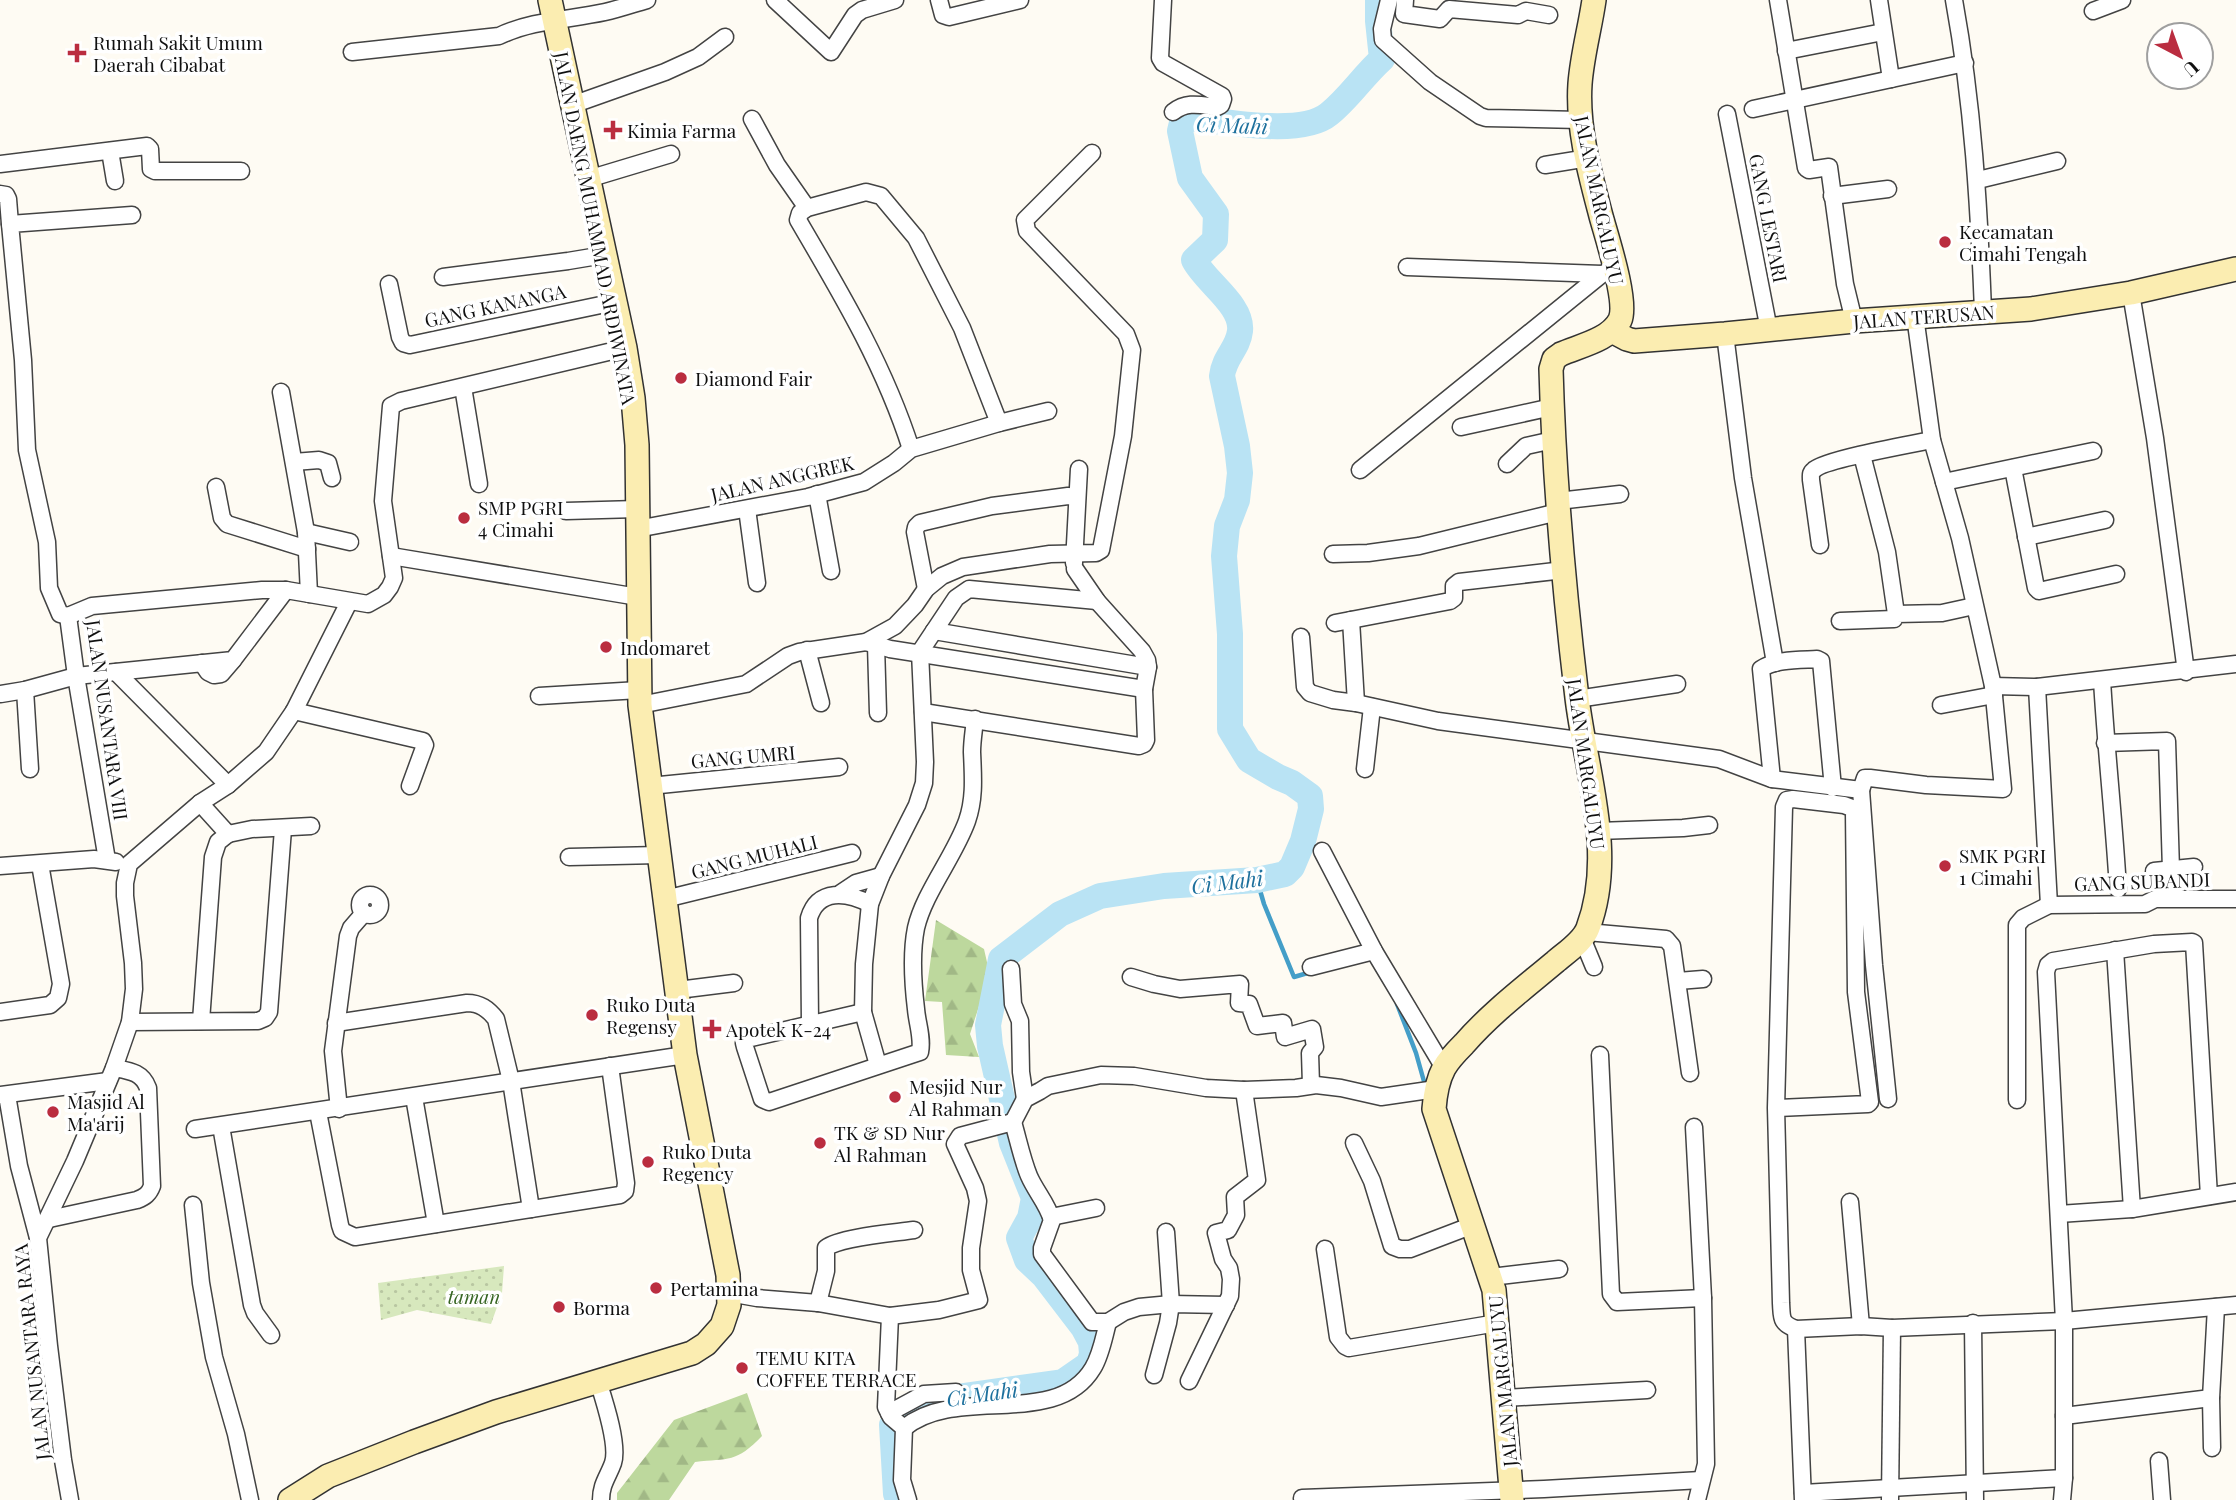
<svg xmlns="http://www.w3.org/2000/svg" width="2236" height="1500" font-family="'Playfair Display',serif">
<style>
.forest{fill:url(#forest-firs)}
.park{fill:url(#park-dots)}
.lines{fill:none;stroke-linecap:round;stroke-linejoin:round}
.stream{stroke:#449ec8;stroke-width:4.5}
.river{stroke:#b9e3f4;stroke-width:26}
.street-casing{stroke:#434343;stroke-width:19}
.secondary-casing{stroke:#323232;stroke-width:26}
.street{stroke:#fff;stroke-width:16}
.secondary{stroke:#fbedb1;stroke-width:23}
.poi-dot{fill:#ba2d40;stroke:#fff;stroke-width:2.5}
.labels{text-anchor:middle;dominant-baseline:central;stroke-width:7;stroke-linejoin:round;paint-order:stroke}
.poi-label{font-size:19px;fill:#101010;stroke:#fff;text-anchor:start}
.street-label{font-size:19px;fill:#101010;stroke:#fff}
.park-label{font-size:19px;font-style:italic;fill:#366522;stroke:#fff}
.water-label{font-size:21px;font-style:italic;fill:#1d709d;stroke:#fff}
</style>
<defs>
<pattern id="forest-firs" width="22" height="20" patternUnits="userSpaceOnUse" patternTransform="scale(1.75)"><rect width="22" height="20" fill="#bdd89d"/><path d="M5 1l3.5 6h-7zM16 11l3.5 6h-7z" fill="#a1b886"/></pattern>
<pattern id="park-dots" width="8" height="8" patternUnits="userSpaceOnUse" patternTransform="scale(1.75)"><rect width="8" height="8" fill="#d7e8bd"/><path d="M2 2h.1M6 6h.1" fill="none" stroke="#b8c6a1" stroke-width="1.8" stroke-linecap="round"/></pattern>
</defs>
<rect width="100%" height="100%" fill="#fefbf3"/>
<g class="forest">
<path d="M936 920 984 949 989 971 983 994 970 1034 979 1057 946 1055 942 1002 925 1001Z"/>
<path d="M747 1393 762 1436C736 1463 729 1458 695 1462L669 1500H617V1493L674 1420Z"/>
</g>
<path class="park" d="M504 1266 502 1293 491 1324 417 1310 381 1320 378 1283Z"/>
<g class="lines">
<g class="stream">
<path d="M1257 880 1264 904 1294 977 1311 972"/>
<path d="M1397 1004 1416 1053 1425 1085"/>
</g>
<path class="river" d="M899 1500 896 1494 892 1425 921 1402 1063 1382 1089 1364 1092 1354 1091 1342 1083 1327 1044 1276 1027 1260 1019 1238 1030 1218 1034 1198 1012 1143 990 1046 988 1025 1001 959 1060 914 1100 896 1164 886 1257 880 1285 874 1292 867 1303 841 1311 809 1310 796 1292 783 1278 777 1249 760 1230 729V634L1224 556 1227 526 1237 500 1240 473 1237 446 1222 376C1224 357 1238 349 1240 331 1243 305 1206 283 1194 260L1215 240 1216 214 1190 178 1180 131 1182 123 1190 118C1225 121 1301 137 1329 114 1349 98 1363 76 1382 59L1378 21V0"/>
<defs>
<g id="street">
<path d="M775 0 831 52 855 15 862 10 895 0"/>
<path d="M939 0 943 15 949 17 1020 0"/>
<path d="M1163 0 1160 58 1163 63 1222 96 1223 99 1221 105 1217 107C1200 105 1187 101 1173 112"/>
<path d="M1389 0 1382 29 1383 40 1430 82 1480 116 1486 118 1580 120"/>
<path d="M1405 0 1404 14 1440 19 1449 9 1518 15 1526 11 1549 15"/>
<path d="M1778 0 1806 168 1809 170 1829 167 1845 284 1854 321"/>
<path d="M1879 0 1891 79"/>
<path d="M1954 0C1973 104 1979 206 1983 311"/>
<path d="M2093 11 2122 0"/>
<path d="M1786 51 1883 32"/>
<path d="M352 52 499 36C533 20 568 20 605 12 619 9 633 4 647 0"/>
<path d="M572 105 665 72 698 57 725 37"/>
<path d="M1753 109 1965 63"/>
<path d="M1727 114 1769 330"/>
<path d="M752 119 777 165 807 208"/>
<path d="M110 151 115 181"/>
<path d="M0 164 147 146 150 149 151 169 155 171H241"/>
<path d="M1545 165 1588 158"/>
<path d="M588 179 671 154"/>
<path d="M1978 180 2057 161"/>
<path d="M0 194 6 195 8 199 10 224"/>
<path d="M1832 196 1888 189"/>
<path d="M1407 267 1602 274"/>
<path d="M443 277 568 261 604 255"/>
<path d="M389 284 400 337 403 343 410 345 615 302"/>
<path d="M2131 293 2155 438 2186 672"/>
<path d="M1725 334 1743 478 1775 663"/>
<path d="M463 387 479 484"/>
<path d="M281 392 306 532 309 594"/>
<path d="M1461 427 1552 407"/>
<path d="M911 449C884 365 842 295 798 220L800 213 807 208 866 192 881 196 916 238 962 328 999 423"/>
<path d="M1862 455 1887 552 1896 614"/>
<path d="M294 462 319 460 328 463 332 478"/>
<path d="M1507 464 1526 446 1553 440"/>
<path d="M2013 468 2036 588 2039 591 2116 574"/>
<path d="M1360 470 1602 274 1615 270"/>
<path d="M1944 482 2093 451"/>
<path d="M216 487 222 518 227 524 307 549"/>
<path d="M817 494 831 571"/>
<path d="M1558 501 1620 494"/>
<path d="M747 509 757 583"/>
<path d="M566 511 637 509"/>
<path d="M637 529 808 497 864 482 894 463 911 449 999 423 1048 411"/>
<path d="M306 532 350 542"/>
<path d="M2026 537 2105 520"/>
<path d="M1820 545 1811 480C1811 475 1810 473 1814 470 1823 460 1912 444 1932 440"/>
<path d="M1333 554 1368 553 1419 546 1558 512"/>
<path d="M391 556 638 597"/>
<path d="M1074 563 1079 469"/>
<path d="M926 589 915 532 916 527 920 523 992 506 1068 496 1077 497"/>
<path d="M68 616 92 606 262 590H286L368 604 384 595 390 587 394 578 383 501 391 406 401 401 625 348"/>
<path d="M68 616 60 614 49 588 47 542 27 450 23 360 10 224 132 215"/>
<path d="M68 616 76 676 107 860"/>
<path d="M1351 620 1356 703"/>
<path d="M1840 621 1894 619 1896 614 1942 613 1974 606"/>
<path d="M1335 623 1450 601 1454 598V586L1459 582 1564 570"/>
<path d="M934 631 1148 667"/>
<path d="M1301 637 1305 687 1310 693 1333 700 1356 703 1438 721 1719 759 1772 779 1861 790 1874 965 1888 1099"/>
<path d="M866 642 890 649 1144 689"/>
<path d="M876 645 878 713"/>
<path d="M807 650 821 703"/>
<path d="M202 663 208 672 214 675 221 674 233 660"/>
<path d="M116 672 228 785"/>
<path d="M2102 680C2106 750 2114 820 2118 889"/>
<path d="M1993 686 2037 687 2236 664"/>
<path d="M2037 687 2049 905"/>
<path d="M25 690 30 769"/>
<path d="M1 694 25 690 76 676 233 660 286 590"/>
<path d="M539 696 639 690"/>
<path d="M1577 699 1677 684"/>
<path d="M640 705 746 684 788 656 799 652 866 642 895 626 915 605 926 589 942 576 963 567 1050 554 1096 553 1101 550 1123 436 1132 350 1126 334 1027 231 1025 220 1092 153"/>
<path d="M1941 705 1994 695"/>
<path d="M294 711 423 741 425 745 410 786"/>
<path d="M923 712 1139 746 1144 744 1146 740 1144 689 1148 667 1147 660 1142 651 1097 601 1075 569"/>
<path d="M2105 743 2167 741 2171 870"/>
<path d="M1365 769 1372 707"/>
<path d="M1772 779 1761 669C1775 659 1800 660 1817 659L1821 661 1833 788"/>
<path d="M650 786 839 767"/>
<path d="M1861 790 1865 778H1870L1926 785 2003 789 1993 686 1960 538 1932 440 1915 316"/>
<path d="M200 803 228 834"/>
<path d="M1598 831 1683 828 1709 825"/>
<path d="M228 834 252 829 311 826"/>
<path d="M1322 851 1374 951 1444 1068"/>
<path d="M569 857 659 855"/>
<path d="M0 866 94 859 116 862"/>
<path d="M2154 871 2194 867"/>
<path d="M841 893 856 883 881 876"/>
<circle cx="370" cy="905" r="10"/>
<path d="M665 899 852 853"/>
<path d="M1587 932 1666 939 1672 946 1690 1073"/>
<path d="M1582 938 1594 967"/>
<path d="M2115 950 2132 1209"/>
<path d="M1311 967 1374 951"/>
<path d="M1011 969 1013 1004 1020 1021 1021 1072 1025 1099"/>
<path d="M1131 977 1154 984 1180 989 1240 984 1239 1003 1249 1004 1257 1026 1283 1023 1285 1037 1312 1029 1315 1047 1310 1053 1311 1085"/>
<path d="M1678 981 1703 979"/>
<path d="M678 990 734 983"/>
<path d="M0 1012 50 1005 58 998 61 984 40 864"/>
<path d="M863 1012 747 1039 744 1043 745 1047 762 1099 769 1102 920 1052C923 1038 917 1023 916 1009 913 984 911 953 916 928 924 893 954 857 967 821 975 798 973 776 972 752 972 741 974 730 975 719"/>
<path d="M201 1021 213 857 218 842 228 834"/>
<path d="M130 1022 258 1021 265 1018 269 1012 283 829"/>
<path d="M336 1023 467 1003C480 1003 488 1009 496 1019L511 1081 531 1209"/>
<path d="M810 1023 809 918C818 888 847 892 870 904"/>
<path d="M1600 1055 1611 1294 1617 1302 1703 1298"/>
<path d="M878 1065 863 1012 864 964 870 904 881 876 917 805 924 783 925 762 920 652 956 598 969 589 1097 601"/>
<path d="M0 1095 108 1081"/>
<path d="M7 1095 19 1166 38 1238"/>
<path d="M414 1097 436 1224"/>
<path d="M2017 1100V925L2023 918 2049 905 2145 904 2155 899H2236"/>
<path d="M1776 1108 1868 1104 1870 1102 1856 992 1854 812 1852 808 1844 805 1793 799 1787 800 1784 807 1776 1108 1781 1303C1782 1318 1780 1323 1796 1329L1861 1326 1892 1328 2064 1321 2236 1305"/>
<path d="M339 1109 333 1051 348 936 351 928 364 913"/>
<path d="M318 1112 340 1225 342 1231 355 1237 620 1195 625 1191 626 1183 610 1066"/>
<path d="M1013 1122 1025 1099 1040 1091 1048 1086 1101 1075 1134 1076 1206 1088 1244 1090 1296 1088 1316 1085 1341 1088 1381 1097 1436 1089"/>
<path d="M1013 1122C1018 1139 1022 1159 1029 1176 1036 1192 1047 1203 1052 1220L1042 1248V1254L1092 1322H1108L1124 1312 1139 1307 1171 1304 1226 1305"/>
<path d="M221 1126 252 1305 255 1313 271 1335"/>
<path d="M1694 1127 1703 1298 1706 1464 1697 1500"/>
<path d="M195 1129 685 1055"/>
<path d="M1354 1143 1372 1181 1392 1246 1400 1249H1410L1473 1225"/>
<path d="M1850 1202 1861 1326"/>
<path d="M193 1205 201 1283 214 1357 236 1434 250 1500"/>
<path d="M2059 1214 2132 1209 2236 1192"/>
<path d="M1051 1217 1096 1208"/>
<path d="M49 1219 137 1200C145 1197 149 1194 152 1186L148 1088C142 1072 130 1071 114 1068"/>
<path d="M1325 1249 1338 1337 1345 1346 1349 1348 1497 1323"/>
<path d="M1491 1277 1559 1269"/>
<path d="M729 1293 757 1298 818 1303 890 1316 939 1310 979 1300 971 1270V1248L978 1201 975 1188 955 1144 960 1136 1013 1122"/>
<path d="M818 1303 826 1271V1248C840 1237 894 1233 914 1230"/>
<path d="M890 1316 886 1407 891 1417 904 1428 902 1480 908 1500"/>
<path d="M1973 1323 1975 1500"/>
<path d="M1796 1329 1803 1500"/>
<path d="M1154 1375 1168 1323 1171 1304 1166 1232"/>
<path d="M598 1381C604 1400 619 1445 613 1463 608 1477 601 1484 601 1500"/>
<path d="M1189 1381 1230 1296 1231 1279 1229 1268 1223 1259 1216 1233 1228 1230 1236 1215 1235 1197 1257 1180 1244 1090"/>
<path d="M1504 1398 1647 1390"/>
<path d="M889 1413 924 1394 956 1392"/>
<path d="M2064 1416 2211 1398"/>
<path d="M904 1428C957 1384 1056 1430 1093 1368 1101 1355 1104 1337 1108 1322"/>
<path d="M2212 1448 2211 1398 2216 1307"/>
<path d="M2159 1461 2162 1500"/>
<path d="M1803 1493 2064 1478"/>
<path d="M1302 1498 1544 1489 1701 1480"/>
<path d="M70 1500 63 1460 49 1346 38 1238 75 1161 114 1068 130 1022 134 989 133 963 125 896V883L129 864 200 803 228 785 266 752 294 711 349 602"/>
<path d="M1890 1500 1892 1328"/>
<path d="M2062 1500 2064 1478V1321L2046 972 2048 965 2053 961 2154 944 2192 942 2194 943 2209 1196"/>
</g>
<g id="secondary">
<path d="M1612 331 1627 339 1634 341 1725 334 1854 321 2031 309 2131 293 2236 269"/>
<path d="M290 1500 328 1476 414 1442 496 1412 692 1353 706 1344 722 1326 729 1305 728 1275 685 1055 640 705 637 445 633 398 625 348 550 0"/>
<path d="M1512 1500 1494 1290 1434 1109C1435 1095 1437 1081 1444 1068 1449 1059 1457 1051 1464 1044 1491 1013 1524 988 1555 962 1565 953 1583 942 1588 928 1616 854 1586 773 1577 698 1564 589 1554 479 1551 369L1554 359 1561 354C1579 346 1610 340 1620 320 1628 302 1607 238 1601 216 1590 174 1577 128 1580 84 1582 56 1590 28 1594 0"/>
</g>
</defs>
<use href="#street" class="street-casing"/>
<use href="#secondary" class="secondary-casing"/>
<use href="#street" class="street"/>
<use href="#secondary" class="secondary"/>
</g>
<g class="poi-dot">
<path d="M73.5 42.5h7v7h7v7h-7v7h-7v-7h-7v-7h7z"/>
<path d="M609.5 119.5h7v7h7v7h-7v7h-7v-7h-7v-7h7z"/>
<circle cx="1945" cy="242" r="7"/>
<circle cx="681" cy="378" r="7"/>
<circle cx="464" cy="518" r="7"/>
<circle cx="606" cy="647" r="7"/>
<circle cx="1945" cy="866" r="7"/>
<circle cx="592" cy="1015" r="7"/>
<path d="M708.5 1018.5h7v7h7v7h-7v7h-7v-7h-7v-7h7z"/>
<circle cx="895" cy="1097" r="7"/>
<circle cx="53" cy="1112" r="7"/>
<circle cx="820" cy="1143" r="7"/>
<circle cx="648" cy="1162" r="7"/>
<circle cx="656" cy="1288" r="7"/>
<circle cx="559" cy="1307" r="7"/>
<circle cx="742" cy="1368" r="7"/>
</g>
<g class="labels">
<g class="poi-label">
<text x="93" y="42">Rumah Sakit Umum<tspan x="93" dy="22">Daerah Cibabat</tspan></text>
<text x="627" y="130">Kimia Farma</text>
<text x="1959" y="231">Kecamatan<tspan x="1959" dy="22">Cimahi Tengah</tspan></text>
<text x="695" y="378">Diamond Fair</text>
<text x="478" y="507">SMP PGRI<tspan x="478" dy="22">4 Cimahi</tspan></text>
<text x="620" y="647">Indomaret</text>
<text x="1959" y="855">SMK PGRI<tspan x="1959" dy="22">1 Cimahi</tspan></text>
<text x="606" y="1004">Ruko Duta<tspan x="606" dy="22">Regensy</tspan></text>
<text x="726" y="1029">Apotek K-24</text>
<text x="909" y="1086">Mesjid Nur<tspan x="909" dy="22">Al Rahman</tspan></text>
<text x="67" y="1101">Masjid Al<tspan x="67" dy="22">Ma'arij</tspan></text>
<text x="834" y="1132">TK &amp; SD Nur<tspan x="834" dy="22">Al Rahman</tspan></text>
<text x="662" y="1151">Ruko Duta<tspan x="662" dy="22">Regency</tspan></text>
<text x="670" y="1288">Pertamina</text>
<text x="573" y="1307">Borma</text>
<text x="756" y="1357">TEMU KITA<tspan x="756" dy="22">COFFEE TERRACE</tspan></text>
</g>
<g class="street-label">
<text transform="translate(1600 200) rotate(78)">JALAN MARGALUYU</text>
<text transform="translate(1769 218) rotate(79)">GANG LESTARI</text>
<text transform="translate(596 228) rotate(79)">JALAN DAENG MUHAMMAD ARDIWINATA</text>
<text transform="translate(495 305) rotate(-12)">GANG KANANGA</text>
<text transform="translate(1924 316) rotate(-4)">JALAN TERUSAN</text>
<text transform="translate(782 478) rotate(-13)">JALAN ANGGREK</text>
<text transform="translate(108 720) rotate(82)">JALAN NUSANTARA VIII</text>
<text transform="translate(743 756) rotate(-5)">GANG UMRI</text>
<text transform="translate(1587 764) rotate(82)">JALAN MARGALUYU</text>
<text transform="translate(754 856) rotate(-14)">GANG MUHALI</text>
<text transform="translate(2142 881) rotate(-2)">GANG SUBANDI</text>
<text transform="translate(31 1352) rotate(-96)">JALAN NUSANTARA RAYA</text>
<text transform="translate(1502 1381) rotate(-95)">JALAN MARGALUYU</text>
</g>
<g class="park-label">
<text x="474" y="1296">taman</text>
</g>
<g class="water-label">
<text transform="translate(1232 124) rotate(2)">Ci Mahi</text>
<text transform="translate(1227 881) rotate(-7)">Ci Mahi</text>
<text transform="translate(982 1393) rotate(-8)">Ci Mahi</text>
</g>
</g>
<g transform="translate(2180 56) rotate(139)"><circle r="33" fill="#ffffff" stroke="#9f9f9f" stroke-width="2"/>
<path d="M0-5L12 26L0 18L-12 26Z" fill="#ba2d40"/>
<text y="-10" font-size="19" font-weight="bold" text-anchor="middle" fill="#101010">U</text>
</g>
</svg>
